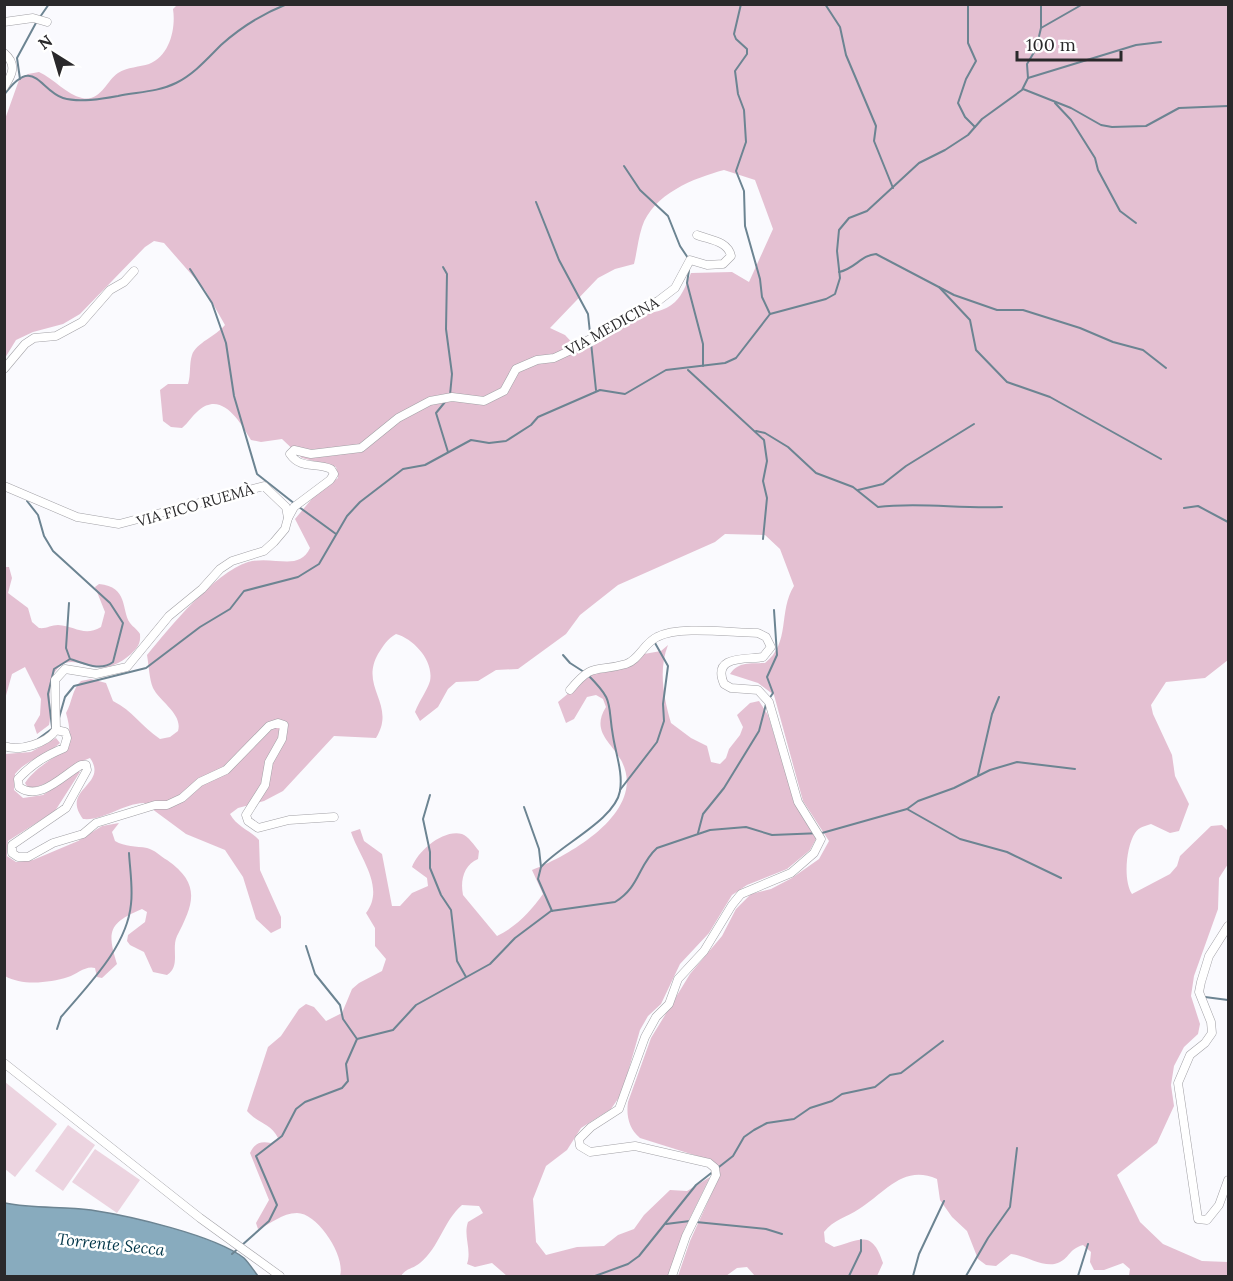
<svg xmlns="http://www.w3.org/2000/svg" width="1233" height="1281" font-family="Lora,serif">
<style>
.green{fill:#ecd4e0}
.forest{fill:#e4c0d2;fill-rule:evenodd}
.water{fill:#88abbe;stroke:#6c8492;stroke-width:1.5}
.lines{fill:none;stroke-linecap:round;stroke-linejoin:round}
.stream{stroke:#6c8492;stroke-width:2}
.minor-casing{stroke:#a2a1a6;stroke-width:9}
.minor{stroke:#fff;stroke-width:8}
.labels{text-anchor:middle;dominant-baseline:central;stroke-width:5;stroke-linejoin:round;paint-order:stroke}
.street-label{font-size:15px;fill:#2a292b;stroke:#fff}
.water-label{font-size:16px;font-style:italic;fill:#003548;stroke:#fff}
</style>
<rect width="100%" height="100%" fill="#fafafe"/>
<g class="green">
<path d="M5 1082 57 1124 15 1177 5 1169Z"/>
<path d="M68 1125 95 1145 63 1191 35 1171Z"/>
<path d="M95 1149 140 1180 117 1213 72 1182Z"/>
</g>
<g class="forest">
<path d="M177 5H1228V660L1205 678 1166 682 1151 705 1153 714 1172 755 1175 776 1189 804 1179 831 1170 833 1151 824C1145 826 1139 827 1135 833 1126 847 1123 881 1132 894L1170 874 1177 866 1180 856 1211 826 1222 825 1228 831V864L1219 878 1218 909 1194 976 1191 996 1200 1024 1198 1034 1184 1047 1174 1066 1171 1085 1174 1106 1157 1143 1117 1175 1140 1222 1163 1244 1202 1261 1228 1262V1276H1129L1130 1269 1123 1263 1104 1270H1094L1090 1262 1091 1252 1083 1245C1069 1249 1070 1257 1060 1262 1046 1270 1025 1255 1011 1254L996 1266 986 1265 978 1259 967 1231 952 1217 940 1200 937 1179C903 1164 885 1193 859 1209 846 1218 834 1219 824 1232L825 1242 834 1247C860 1240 872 1229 883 1263L877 1276H755L747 1267 737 1268 726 1276H678L690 1241 720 1175 718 1166 710 1160 640 1138C629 1129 626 1116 628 1102L651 1038 690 974 722 936 736 909 751 894 771 889 792 878 819 859 829 841 803 801 774 695 758 683 730 674C739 661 751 664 765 663 791 643 778 611 794 586L780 549 765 535 725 534 715 542 618 585 580 615 566 634 518 669 496 670 478 681 456 682 448 689 438 707 420 721 415 712C419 701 427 691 430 681 434 661 414 639 396 634 387 639 384 645 378 654 359 688 397 704 376 738L334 736 283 791 264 801 238 808 230 814C237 827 250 830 259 840L260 870 281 917V928L271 933 256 919 243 877 225 850 186 834 144 803C121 804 104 821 83 819 60 789 109 785 90 758 70 765 49 788 28 788L25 783C48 750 80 761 66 713 72 703 72 689 81 681L91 679 106 683 113 701C133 711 141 726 160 739L170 737 178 731C183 714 160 702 153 688 149 678 149 666 147 655 170 627 214 573 248 562 274 555 299 572 310 548L295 519 315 495 338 478 336 467 302 458 282 439 261 442 251 440C240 422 222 390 198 411 192 416 188 423 182 428L171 427 163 421 160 390 168 384H188C191 375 189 364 192 355 196 343 216 336 225 325L205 290 164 243 154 241 145 247 80 314 63 324 33 332 16 340 5 358 4 122 19 80 28 74 39 72C53 78 67 95 82 98 101 102 106 81 118 73 127 67 140 67 149 64 170 56 176 28 173 9ZM724 170 755 180 773 229 749 282 732 272 691 273C687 282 683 295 675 302 664 312 654 311 641 316 622 324 599 348 579 350L565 335 550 328 598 278 615 269 634 264C637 252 638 239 642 227 653 194 694 178 724 170Z"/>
<path d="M5 567H9L12 578 8 593 28 608 32 622 39 628C46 629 51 625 58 625 75 626 84 637 101 627L105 612 95 587 99 584C129 587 121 610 130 623 134 628 137 629 140 634 141 644 137 648 131 654 96 685 78 650 59 667 43 682 54 706 49 725L37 734 34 725 40 715 41 699 25 667 12 674 5 699Z"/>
<path d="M668 645C658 670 664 699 671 723L691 738 707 746 711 762 720 764 726 758 729 749 740 735 743 727 737 715 750 703 759 701 768 715 796 806 816 839 810 850 787 869 747 885 732 895 709 933 680 964 661 1004 648 1016 640 1030 622 1093 611 1109 581 1128 567 1150 546 1166 533 1199 536 1242 546 1255 577 1247 604 1246 618 1235 634 1229 644 1215 670 1190 687 1191 710 1177 684 1230 668 1276H507L492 1263 475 1267 467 1264C472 1250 463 1236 468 1222L483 1213 479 1206 462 1205C444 1220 439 1248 420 1263 413 1269 406 1268 401 1276H340C346 1257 318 1213 297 1213 282 1213 271 1224 258 1229L256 1223 269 1200 250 1153C255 1143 260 1141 271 1143L278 1138C271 1123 257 1123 247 1111L268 1047 281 1036 299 1009 306 1004 314 1007 326 1021 342 1013 352 989 359 983 382 971 386 959 375 946V928L366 913C386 887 359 857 351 832L360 829 364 841 382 854 392 906H400L412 893 428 886 427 878 412 867C418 851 443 829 462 834 469 837 474 845 479 851L478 859C464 865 460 880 463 895L497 936C516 927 531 911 543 894L532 870C569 856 649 811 621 760 610 741 591 731 606 707L603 699 596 695 587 697 574 719 566 723 558 702 594 672 629 667 644 654 661 651Z"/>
<path d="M56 738 60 743C48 755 27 759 15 774L14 790 23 798 43 795 78 771 80 772 55 811 8 841 7 856 16 862 33 860 78 841 102 826 119 823 112 832 115 841C125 847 136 846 147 848 155 850 160 856 167 860 201 884 194 903 177 936 171 949 181 966 167 975L153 972 144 952 130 945 127 941 128 935 145 922 147 912 142 909C108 923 107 932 117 964L102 978 97 977 95 968C86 965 77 974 68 977 49 983 22 986 5 976V754L31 752Z"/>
</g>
<path class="water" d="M5 1203C34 1209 62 1206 91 1210 130 1216 214 1235 244 1258 249 1263 254 1271 258 1276H5Z"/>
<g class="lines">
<g class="stream">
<path d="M741 4 734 34 736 39 747 49V54L735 71 738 94 744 110 746 142 736 171 744 191 745 226 760 279 762 297 770 314"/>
<path d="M825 4 840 27 846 55 876 126 874 141 893 188"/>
<path d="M968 4V43L976 61 966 79 958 103 965 117 975 127"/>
<path d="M40 17 49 4"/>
<path d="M1041 28 1083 4"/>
<path d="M1028 78 1136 45 1161 42"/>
<path d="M20 79 17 58 37 21"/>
<path d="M1023 89 1071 108 1101 125 1112 127 1146 126 1179 108 1228 106"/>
<path d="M4 95C34 54 39 90 63 98 79 103 102 99 118 96 137 92 158 92 176 83 194 74 207 59 221 45 241 27 262 14 287 4"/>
<path d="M1055 103 1071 120 1095 158 1098 170 1120 211 1136 223"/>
<path d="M624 166 640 190 668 216 680 246 688 258"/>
<path d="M536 202 559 260 588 314 596 390"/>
<path d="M443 267 447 274 446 329 452 374 450 395"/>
<path d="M190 269 212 303 226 343 234 396 257 474 295 504"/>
<path d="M689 270 687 283 703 344V366"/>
<path d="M839 272C855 269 861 255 876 254L954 295 997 310H1023L1080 328 1113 342 1143 350 1166 368"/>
<path d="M939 287 970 320 976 350 1007 382 1050 397 1161 459"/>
<path d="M688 370 764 440 767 461 763 481 767 498 763 539"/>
<path d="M445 402 436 413 448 452"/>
<path d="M756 431 765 433 788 447 816 473 853 487 878 507C919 502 960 509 1002 507"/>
<path d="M858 490 883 484 906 466 974 424"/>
<path d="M27 501 38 515 44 536 53 551 110 603 123 623 113 662C100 672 84 663 70 659L54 669 48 694 52 727"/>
<path d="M299 507 336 534"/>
<path d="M1184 508 1198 506 1228 522"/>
<path d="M69 603 66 648 70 659"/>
<path d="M563 655 570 663 584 672"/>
<path d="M769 699 773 693 767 677 777 655 774 610"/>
<path d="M59 718 65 697 74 686 146 668 200 627 230 609 244 591 298 577 319 564 347 516 360 502 403 469 425 465 471 440 489 443 506 441 531 425 538 417 600 390 625 394 666 370 725 363 736 358 770 314 826 299 835 294 840 278 837 251 839 230 849 218 867 211 919 163 945 150 968 135 982 119 1022 90 1028 78 1027 64 1036 49 1041 28V4"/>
<path d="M38 739 53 728"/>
<path d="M978 775 992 714 999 697"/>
<path d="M620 790 657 742 664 721 663 704 668 666 655 643"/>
<path d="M430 795 423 819 430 852V868L441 895 451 910 457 961 466 977"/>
<path d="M524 807 539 849 541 867"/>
<path d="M907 809 960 839 1007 852 1061 878"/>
<path d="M698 833 703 814 724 788 759 731 766 704"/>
<path d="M552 911 538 879 541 867C560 845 615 820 620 791 623 772 616 755 613 736 607 702 615 702 588 675"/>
<path d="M306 946 315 974 340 1005 343 1019 357 1039"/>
<path d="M1205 997 1228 1000"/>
<path d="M57 1029 61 1017C88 985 127 947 131 904 133 888 130 870 129 853"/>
<path d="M696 1222 766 1229 782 1234"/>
<path d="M666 1224 690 1221"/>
<path d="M232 1254 269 1221 277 1205 256 1156 282 1136 296 1109 305 1102 342 1088 348 1081 346 1064 357 1039 393 1030 416 1005 490 964 515 938 551 911 615 902C640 887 638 865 657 848L710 830 746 827 772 835 822 833 907 809 918 801 954 788 990 770 1017 762 1075 769"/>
<path d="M595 1276 628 1264 639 1256 696 1185 733 1156 744 1137 754 1130 767 1123 794 1119 810 1108 832 1101 842 1094 875 1087 890 1075 901 1073 943 1041"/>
<path d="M849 1276 861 1251V1240"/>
<path d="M913 1276 919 1254 944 1201"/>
<path d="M966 1276 988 1238 1010 1207 1017 1148"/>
<path d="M1078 1276 1088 1244"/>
</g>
<defs>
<g id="minor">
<path d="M4 22 33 18 47 22"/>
<path d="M4 53C17 64 13 74 4 87"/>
<path d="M4 369 25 344 34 338 56 336 82 322 110 290 124 282 134 271"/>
<path d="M4 486 77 517 119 524 264 486 286 507 288 518 285 529 274 542 264 551 232 561 220 569 202 589 169 616 127 667 96 674 65 669 55 680 56 730C47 743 20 752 4 746"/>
<path d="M288 518 294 507 330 480 334 474 331 469C316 462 301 470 290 454L294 450 311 454 361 448 398 418 430 401 452 397 484 401 504 391 516 369 537 360 554 358 569 351 658 301 675 288 690 260 707 265 723 264 731 256C728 241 710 240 697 235"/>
<path d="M570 690C594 661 595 673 626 664 639 660 644 643 657 637 679 625 732 633 758 633L766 637 771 647 763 657C749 660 711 654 724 684L731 688 758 690 769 702 798 802 821 839 814 853 791 873 741 894 732 905 704 951 678 979 669 1004 656 1017 645 1037 619 1109 591 1127 579 1139 580 1146 590 1152 635 1146 709 1163 715 1168 716 1175 686 1236 672 1276"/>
<path d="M56 730 65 732 67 738 64 748C45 756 32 764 18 779L19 787C40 802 63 775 81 765H86L87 770 66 808 12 845V853L18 857H28L53 843 83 834 96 823 155 805H167L182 798 200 782 226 770 269 726 278 723 284 725 282 739 269 762 265 785 246 815 248 821 258 828 289 820 334 817"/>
<path d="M1228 926 1209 956 1201 982 1199 992 1211 1022 1212 1033 1205 1043 1190 1055 1178 1083 1198 1219 1207 1220 1219 1205 1228 1180"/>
<path d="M4 1063 200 1218 280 1276"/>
</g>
</defs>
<use href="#minor" class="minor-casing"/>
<use href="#minor" class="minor"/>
</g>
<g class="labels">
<g class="street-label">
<text transform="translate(612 326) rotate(-29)">VIA MEDICINA</text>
<text transform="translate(195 505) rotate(-16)">VIA FICO RUEMÀ</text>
</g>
<g class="water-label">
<text transform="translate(111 1244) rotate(6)">Torrente Secca</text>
</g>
</g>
<rect width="1233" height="1281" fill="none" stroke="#2a292b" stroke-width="12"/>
<g transform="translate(54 54) rotate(323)" stroke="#ffffff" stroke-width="4.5" paint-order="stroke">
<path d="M0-4.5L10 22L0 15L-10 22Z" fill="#2a292b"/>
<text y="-9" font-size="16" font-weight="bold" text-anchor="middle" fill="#2a292b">N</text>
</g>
<path d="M1017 51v9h104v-9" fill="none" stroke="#2a292b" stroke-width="3"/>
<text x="1026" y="51" font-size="18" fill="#2a292b" stroke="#ffffff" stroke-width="4.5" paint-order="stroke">100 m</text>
</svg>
